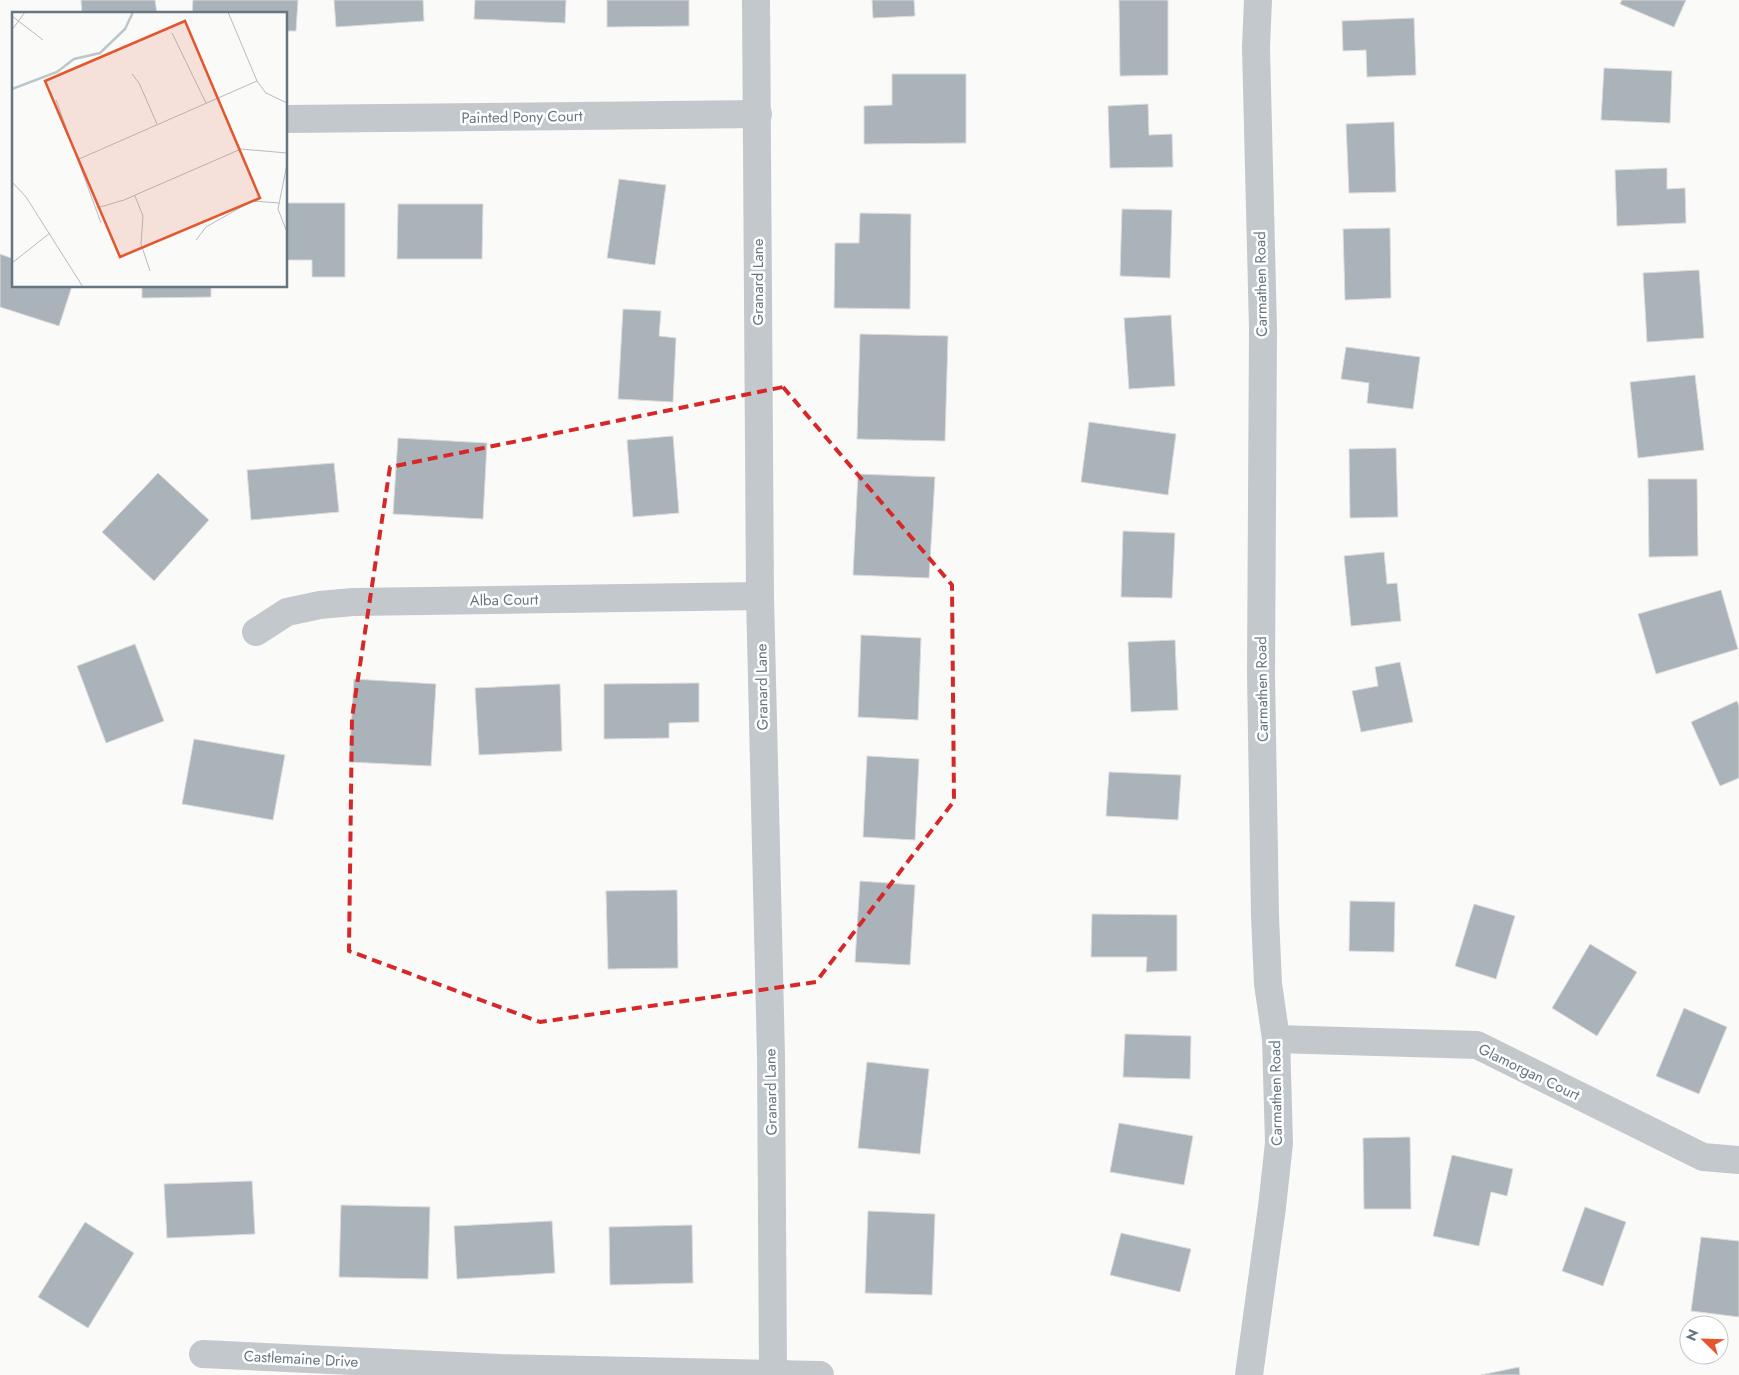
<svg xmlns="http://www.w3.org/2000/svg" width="1739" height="1375" font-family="Jost,sans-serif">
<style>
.building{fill:#aab3b9;stroke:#dcdcda}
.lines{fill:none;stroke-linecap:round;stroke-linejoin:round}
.minor{stroke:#c3c8cc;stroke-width:28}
.marked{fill:none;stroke:#d62828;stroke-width:4;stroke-dasharray:10 6;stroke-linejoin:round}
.labels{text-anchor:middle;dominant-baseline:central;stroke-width:5;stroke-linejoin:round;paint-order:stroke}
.street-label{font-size:15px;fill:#657683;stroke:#fff}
.inset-river{fill:none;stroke:#bbc7cb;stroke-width:2.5}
.inset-road{fill:none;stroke:#b5bdc2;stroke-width:1}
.view{fill:#e4572e;fill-opacity:0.15;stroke:#e4572e;stroke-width:2.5}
.inset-edge{fill:none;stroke:#657683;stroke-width:2.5}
</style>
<rect width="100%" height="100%" fill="#fafaf8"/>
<g class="building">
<path d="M81 0H155L157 14H82Z"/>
<path d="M193 0H298L296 31H286V14H192Z"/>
<path d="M334 0H423L424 21 336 27Z"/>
<path d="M475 0H566L565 23 474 19Z"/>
<path d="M607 0H689V26L607 27Z"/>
<path d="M872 0H914L915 16 873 18Z"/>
<path d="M1119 0H1168V75L1120 76Z"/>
<path d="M1622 0H1686L1674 27 1620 4Z"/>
<path d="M1414 18 1416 75 1367 77 1366 50 1343 51 1342 21Z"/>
<path d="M1604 68 1672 71 1670 123 1601 120Z"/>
<path d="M892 74H966V143L864 144V106L892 105Z"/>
<path d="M1148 104 1149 135 1172 134 1173 167 1110 168 1108 106Z"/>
<path d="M1394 122 1396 192 1349 193 1346 124Z"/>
<path d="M1667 168V189L1685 188 1686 223 1617 226 1615 170Z"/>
<path d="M619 179 666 185 655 265 607 258Z"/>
<path d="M286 203H345V277H312V260H286Z"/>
<path d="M398 204H483L482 259H397Z"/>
<path d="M1122 209 1172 210 1170 278 1120 276Z"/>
<path d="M860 213 911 214 910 309 834 308 835 243H859Z"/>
<path d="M1390 228 1391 298 1345 300 1343 229Z"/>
<path d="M0 254 14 259V286H72L59 326 0 307Z"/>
<path d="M1699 270 1704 338 1647 342 1643 273Z"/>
<path d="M142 286H211V297L142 298Z"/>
<path d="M623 309 661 311 659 336 676 338 673 402 618 399Z"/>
<path d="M1171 315 1175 386 1129 389 1124 318Z"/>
<path d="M860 334 948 336 945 441 857 439Z"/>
<path d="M1346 347 1420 357 1413 409 1367 403 1369 383 1341 379Z"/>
<path d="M1695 375 1704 450 1638 458 1630 382Z"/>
<path d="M1089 422 1176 434 1168 495 1081 482Z"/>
<path d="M673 436 679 513 633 517 627 440Z"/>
<path d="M398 438 487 443 483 519 393 514Z"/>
<path d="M1396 448 1398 517 1350 518 1349 449Z"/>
<path d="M334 463 339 512 251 520 247 470Z"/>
<path d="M158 473 209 520 154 581 102 532Z"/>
<path d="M858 474 935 477 929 578 853 575Z"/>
<path d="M1648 479H1697L1698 556 1649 557Z"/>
<path d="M1123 531 1175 533 1172 598 1121 597Z"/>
<path d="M1384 552 1387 584 1397 583 1401 621 1351 626 1344 556Z"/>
<path d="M1721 590 1738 649 1656 674 1638 614Z"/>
<path d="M861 635 921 638 918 720 858 717Z"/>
<path d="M1175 640 1178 710 1131 712 1128 642Z"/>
<path d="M135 644 164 721 106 743 77 666Z"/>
<path d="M1400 662 1413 722 1361 732 1352 691 1378 686 1375 667Z"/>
<path d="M354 679 436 684 431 766 349 762Z"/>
<path d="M699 683V722L669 723V738L604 739V684Z"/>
<path d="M560 684 562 751 479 755 475 688Z"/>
<path d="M1737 701 1739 706V778L1720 786 1691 722Z"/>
<path d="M194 739 285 755 273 820 182 804Z"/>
<path d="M867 756 919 759 915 840 863 837Z"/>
<path d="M1109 772 1181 775 1178 820 1106 816Z"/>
<path d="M860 881 915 885 910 965 855 962Z"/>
<path d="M677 890 678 968 608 969 606 891Z"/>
<path d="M1350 901 1395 902 1394 952 1349 951Z"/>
<path d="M1474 904 1515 916 1496 979 1455 966Z"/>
<path d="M1092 914 1177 915V971L1146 972 1147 957H1091Z"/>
<path d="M1590 944 1637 972 1597 1036 1552 1008Z"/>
<path d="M1684 1008 1727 1027 1699 1094 1656 1076Z"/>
<path d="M1125 1034 1191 1036 1190 1079 1123 1077Z"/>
<path d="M867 1062 929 1069 920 1154 858 1148Z"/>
<path d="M1119 1123 1193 1136 1184 1185 1110 1172Z"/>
<path d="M1410 1137 1411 1209H1364L1363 1138Z"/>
<path d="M1452 1155 1513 1169 1507 1196 1491 1192 1479 1246 1433 1236Z"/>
<path d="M252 1181 255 1234 167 1238 164 1184Z"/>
<path d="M341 1205 430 1207 428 1279 339 1277Z"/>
<path d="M1585 1207 1626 1222 1603 1286 1562 1271Z"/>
<path d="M868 1211 935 1214 932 1295 865 1293Z"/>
<path d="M552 1221 555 1273 457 1279 454 1226Z"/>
<path d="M85 1222 134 1253 88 1328 38 1297Z"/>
<path d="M692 1225 693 1283 610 1285 609 1227Z"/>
<path d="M1121 1233 1191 1249 1180 1292 1110 1275Z"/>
<path d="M1701 1237 1739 1241V1317L1691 1311Z"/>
<path d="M1519 1367 1520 1375H1481Z"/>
</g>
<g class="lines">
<g class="minor">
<path d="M756 0 760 596 771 1056 773 1373"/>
<path d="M286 119 758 114"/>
<path d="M256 632 287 612 320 605 353 602 760 596"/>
<path d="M1276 1039 1477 1045 1703 1157 1739 1160"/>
<path d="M203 1354 500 1368 820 1375"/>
<path d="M1249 1375 1272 1207 1279 1143 1276 1039 1268 984 1265 916 1261 674 1263 329 1256 47 1258 0"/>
</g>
</g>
<path class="marked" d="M783 387 952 585 954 801 816 982 540 1022 349 951 352 718 390 467Z"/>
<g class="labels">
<g class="street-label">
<text transform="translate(522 117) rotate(-1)">Painted Pony Court</text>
<text transform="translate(758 282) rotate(-90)">Granard Lane</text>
<text transform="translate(1261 284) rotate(-91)">Carmathen Road</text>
<text transform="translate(504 600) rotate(-1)">Alba Court</text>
<text transform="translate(762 687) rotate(-91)">Granard Lane</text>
<text transform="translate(1262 689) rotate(-91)">Carmathen Road</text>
<text transform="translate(1529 1072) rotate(26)">Glamorgan Court</text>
<text transform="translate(771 1092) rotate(-91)">Granard Lane</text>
<text transform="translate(1276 1093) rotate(-91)">Carmathen Road</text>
<text transform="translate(301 1359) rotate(3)">Castlemaine Drive</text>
</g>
</g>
<g transform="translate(12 12)">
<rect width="275" height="275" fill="#fafaf8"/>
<path class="inset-river" d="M0 77 45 60 62 47 88 41 113 17 121 0"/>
<path class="inset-road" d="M216 0 245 69 254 81 275 91M0 4 31 28M275 5V27M0 18 13 0M160 21 194 91M120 62 127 71 145 112M44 88 89 211M67 147 245 69M275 152 266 197 275 220M0 170 14 185 71 275M123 184 131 204 129 232 138 259M85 196 112 188 229 137 275 141M184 228 194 215 240 189 267 191M0 251 38 221"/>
<path class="view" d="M173 9 248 186 108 245 33 69Z"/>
<rect width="275" height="275" class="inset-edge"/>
</g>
<g transform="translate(1704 1340) rotate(293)"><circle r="24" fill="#ffffff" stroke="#c1c8cd"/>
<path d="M0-4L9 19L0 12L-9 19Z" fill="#e4572e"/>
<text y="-8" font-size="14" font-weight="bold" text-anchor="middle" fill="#657683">N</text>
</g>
</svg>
